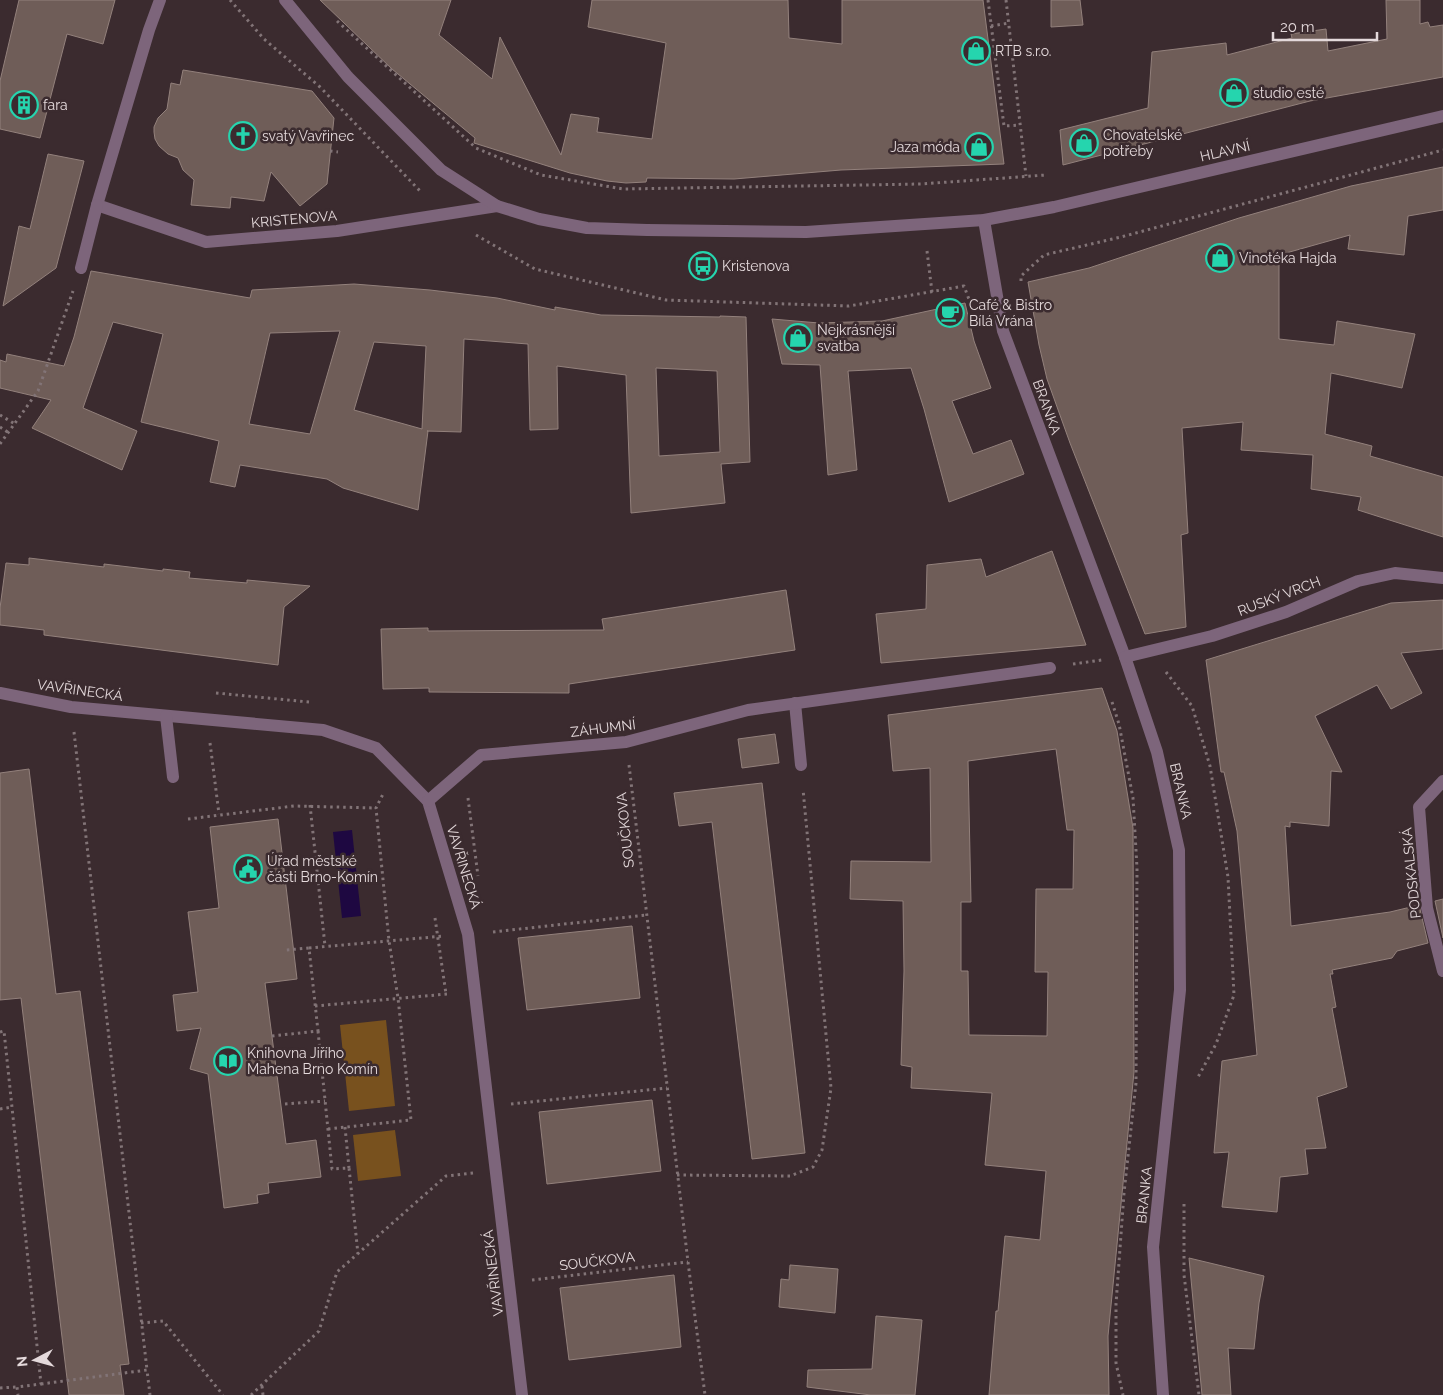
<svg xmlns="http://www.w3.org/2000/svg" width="1443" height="1395" font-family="Raleway,sans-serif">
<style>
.green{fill:#78511e}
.water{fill:#1e0841}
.building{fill:#6f5d58;stroke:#93817c;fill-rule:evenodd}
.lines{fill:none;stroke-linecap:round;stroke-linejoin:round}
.path{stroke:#827477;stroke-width:3;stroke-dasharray:2.5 4;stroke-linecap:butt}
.minor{stroke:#7d657b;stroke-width:12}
.labels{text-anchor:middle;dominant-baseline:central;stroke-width:5;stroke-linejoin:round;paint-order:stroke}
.poi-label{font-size:14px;fill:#e4d9db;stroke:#3b2b2f;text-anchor:start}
.street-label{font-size:14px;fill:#e4d9db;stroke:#3b2b2f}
</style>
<rect width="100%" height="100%" fill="#3b2b2f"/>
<g class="green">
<path d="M386 1020 395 1106 349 1111 340 1025Z"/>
<path d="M395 1130 401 1176 358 1181 353 1135Z"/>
</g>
<path class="water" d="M352 830 361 916 342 918 333 832Z"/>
<g class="building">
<path d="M19 0H115L103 44 67 34 40 138 0 129V81Z"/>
<path d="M320 0H451L439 35 492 79 500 37 561 155 571 114 599 118 597 132 652 139 666 43 588 27 592 0H788L789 38 842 44V0H983L1004 164 841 170 734 179 647 178 646 182 626 183 607 181 570 173 474 143 475 138 392 69Z"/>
<path d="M1051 0H1080L1083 25 1051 27Z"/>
<path d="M1386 0H1420V24L1428 22 1430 27 1443 25V77L1310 101 1063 165 1060 130 1148 108 1152 52 1226 43 1227 55 1292 38 1291 34 1326 29 1328 51 1387 39Z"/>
<path d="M183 70 312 91 334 118 327 184 300 206 271 172 264 201 231 197 230 208 191 205 194 180 183 170 178 158 168 154 159 146 155 139 154 132V127L158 118 167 109 171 83 180 85Z"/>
<path d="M48 154 84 161 56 268 3 306 19 226 30 229Z"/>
<path d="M1443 167V210L1408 216 1404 255 1348 249 1350 235 1279 255V339L1334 345 1337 321 1415 334 1402 388 1331 373 1325 434 1372 446 1370 456 1443 477V537L1358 510 1361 497 1311 489 1313 455 1241 450 1243 422 1182 428 1188 533 1181 535 1186 627 1145 634 1070 443 1047 379 1039 345 1028 282 1089 268 1239 218 1351 186Z"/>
<path d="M91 271 250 298 252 290 354 284 430 290 497 298 555 310V307L601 315 720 317V316L746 317 750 462 721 464 725 503 631 513 626 375 557 366 558 429 530 430 528 344 464 339 461 432 427 431H428L418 510 343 488 327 479 240 465 235 487 210 482 219 441 141 422 163 334 113 322 83 408 137 431 122 470 32 428 51 400 0 388V360L6 362 7 354 64 366 74 337ZM340 331 310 434 249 424 270 333ZM374 342 426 346 422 429 354 410ZM656 368 717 371 720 452 659 456Z"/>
<path d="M965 303 974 341 991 388 952 401 973 454 1011 440 1024 474 949 502 924 409 911 368 848 371 857 470 828 475 820 365 782 364 772 319 819 323 882 321Z"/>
<path d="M1052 551 1086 645 881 663 876 614 926 609 927 565 981 559 986 577Z"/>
<path d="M29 558 104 567V564L163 571V569L190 572 189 578 247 583V580L310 586 284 607 278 665 44 635V630L0 625V608L6 563 29 565Z"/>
<path d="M786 590 795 650 569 684V693L429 692V688L383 689 381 629 428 628V631L604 630 602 619Z"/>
<path d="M1443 600V649L1401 653 1422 693 1391 709 1377 685 1315 716 1342 772 1331 771 1329 826 1290 822V827L1285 826 1291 926 1390 912 1419 905 1428 943 1397 951 1392 958 1332 970 1333 974H1330L1336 1007 1332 1008 1347 1087 1317 1097 1326 1148 1305 1149 1308 1174 1280 1177 1277 1212 1222 1207 1229 1152 1214 1153 1222 1061 1257 1055 1237 831 1224 772H1221L1206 660 1391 603Z"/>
<path d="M1102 688 1117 731 1133 828 1134 1072 1108 1336 1109 1395H989L996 1311H998L1005 1236 1040 1240 1046 1171 985 1165 992 1093 911 1088 912 1067 901 1065 904 971 903 901 850 899 851 861 931 862 930 768 893 771 888 715ZM1056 749 1067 830H1074L1073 889H1036L1035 972H1048L1047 1036 969 1035 968 971H961V902H971L968 761Z"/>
<path d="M775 734 779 763 742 768 738 739Z"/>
<path d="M29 769 56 994 80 991 129 1364 120 1365 124 1395H69L21 998 0 1000V773Z"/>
<path d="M762 783 805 1153 752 1159 712 822 679 826 674 793Z"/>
<path d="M278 819 297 979 265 983 286 1144 316 1140 321 1177 268 1183 269 1193 257 1195 258 1203 224 1208 208 1074 190 1069 201 1028 177 1031 173 995 198 992 188 912 219 908 210 827Z"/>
<path d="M1443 899V938L1435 901Z"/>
<path d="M632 926 640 998 527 1010 518 938Z"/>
<path d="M652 1100 661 1171 547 1184 539 1112Z"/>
<path d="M1189 1258 1264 1276 1259 1303 1254 1349 1228 1348 1231 1395H1202Z"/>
<path d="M790 1265 838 1269 835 1313 779 1307 781 1279 789 1280Z"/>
<path d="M674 1275 681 1347 569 1360 560 1288Z"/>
<path d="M876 1316 922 1320 915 1395H871L807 1387 808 1370 872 1369Z"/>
</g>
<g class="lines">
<g class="path">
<path d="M230 0 264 39 320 87 422 193"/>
<path d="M988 0 1004 126 1020 125"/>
<path d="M1006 0 1026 176"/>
<path d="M337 21 476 148 541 175 623 189 921 184 1046 175"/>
<path d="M991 26 1009 23"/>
<path d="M330 151 338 152"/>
<path d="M476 235 535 269 666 300 849 306 964 286 973 310"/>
<path d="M927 251 932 292"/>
<path d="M1021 281V276L1044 255 1121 237 1443 150"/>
<path d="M0 415 15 424"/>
<path d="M0 427 9 433"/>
<path d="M0 444 38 391 73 291"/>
<path d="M1073 664 1102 660"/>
<path d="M1166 672 1192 706 1210 766 1228 877 1234 995 1216 1044 1197 1079"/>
<path d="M216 693 309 702"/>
<path d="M1112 702 1119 724 1133 798 1137 868 1136 1083 1124 1193 1116 1304V1363L1123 1395"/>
<path d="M74 732 147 1370"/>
<path d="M210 743 219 814"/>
<path d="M629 765 688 1262 705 1395"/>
<path d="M468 798 478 876"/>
<path d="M310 805 325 946"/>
<path d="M188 819 294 806 376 808"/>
<path d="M435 918 446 994"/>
<path d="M493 932 646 915"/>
<path d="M309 948 444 936"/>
<path d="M315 1006 447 994"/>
<path d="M318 1031 332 1169 349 1168 358 1254"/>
<path d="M0 1032 4 1031 41 1384 17 1387 18 1395"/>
<path d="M272 1036 318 1031 309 948 286 950"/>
<path d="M285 1104 325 1101"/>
<path d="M511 1104 667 1088"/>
<path d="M0 1109 12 1107"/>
<path d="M345 1127 349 1168"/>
<path d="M328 1129 411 1120 398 998 389 941 376 808 384 792"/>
<path d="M677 1175 790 1176 813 1167 822 1150 831 1088 803 789"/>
<path d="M1184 1204V1275L1199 1395"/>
<path d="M532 1280 688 1262"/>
<path d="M141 1323 163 1321 223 1395"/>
<path d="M41 1384 147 1370 150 1395"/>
<path d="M262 1386 263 1395"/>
<path d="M0 1388 17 1387"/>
<path d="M251 1395 319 1331 337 1272 446 1176 473 1173"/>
</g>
<g class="minor">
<path d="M160 0 149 30 97 205 206 242 337 231 497 206"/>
<path d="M285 0 348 77 441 170 497 206 539 219 587 228 647 230 806 232 984 220 1054 207 1443 116"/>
<path d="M984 220 1003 331 1125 657 1157 752 1179 850 1180 990 1153 1247 1163 1395"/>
<path d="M81 268 97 205"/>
<path d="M1125 657 1212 636 1286 612 1358 581 1395 573 1443 578"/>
<path d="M0 693 71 707 323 730 376 748 428 801 468 934 522 1395"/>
<path d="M795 703 801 765"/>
<path d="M166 716 173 777"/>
<path d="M1443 781 1419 807 1427 908 1443 971"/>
<path d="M428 801 481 755 626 742 748 710 1050 668"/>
</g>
</g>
<defs>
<symbol id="shop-ring" viewBox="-11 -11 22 22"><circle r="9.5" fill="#3b2b2f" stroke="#25d5ae" stroke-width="1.5"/><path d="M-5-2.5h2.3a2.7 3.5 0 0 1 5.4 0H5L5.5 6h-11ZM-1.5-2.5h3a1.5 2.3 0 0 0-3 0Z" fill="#25d5ae"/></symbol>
<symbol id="building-ring" viewBox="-11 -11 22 22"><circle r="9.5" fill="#3b2b2f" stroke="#25d5ae" stroke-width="1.5"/><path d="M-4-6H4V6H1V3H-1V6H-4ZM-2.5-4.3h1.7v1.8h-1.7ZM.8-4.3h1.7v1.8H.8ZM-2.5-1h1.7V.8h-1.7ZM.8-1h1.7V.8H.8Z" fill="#25d5ae"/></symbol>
<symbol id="church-ring" viewBox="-11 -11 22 22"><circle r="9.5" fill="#3b2b2f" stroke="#25d5ae" stroke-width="1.5"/><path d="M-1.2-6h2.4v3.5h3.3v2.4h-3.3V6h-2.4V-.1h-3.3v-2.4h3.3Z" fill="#25d5ae"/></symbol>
<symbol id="bus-ring" viewBox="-11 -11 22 22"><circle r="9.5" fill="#3b2b2f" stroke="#25d5ae" stroke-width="1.5"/><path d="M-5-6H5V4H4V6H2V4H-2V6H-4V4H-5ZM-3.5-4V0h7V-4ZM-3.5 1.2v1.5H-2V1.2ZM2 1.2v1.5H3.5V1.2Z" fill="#25d5ae"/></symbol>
<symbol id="cafe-ring" viewBox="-11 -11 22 22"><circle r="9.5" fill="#3b2b2f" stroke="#25d5ae" stroke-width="1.5"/><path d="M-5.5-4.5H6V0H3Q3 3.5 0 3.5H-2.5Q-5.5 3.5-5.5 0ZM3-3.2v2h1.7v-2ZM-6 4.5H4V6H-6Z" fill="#25d5ae"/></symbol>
<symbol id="civic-ring" viewBox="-11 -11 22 22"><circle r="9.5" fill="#3b2b2f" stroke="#25d5ae" stroke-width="1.5"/><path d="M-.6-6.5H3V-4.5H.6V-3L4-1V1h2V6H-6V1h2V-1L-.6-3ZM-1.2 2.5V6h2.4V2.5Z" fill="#25d5ae"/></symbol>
<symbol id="library-ring" viewBox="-11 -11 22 22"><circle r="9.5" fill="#3b2b2f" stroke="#25d5ae" stroke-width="1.5"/><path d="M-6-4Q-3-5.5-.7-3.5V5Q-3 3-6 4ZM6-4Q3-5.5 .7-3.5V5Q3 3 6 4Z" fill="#25d5ae"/></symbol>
</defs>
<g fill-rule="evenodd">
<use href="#shop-ring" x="960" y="35" width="32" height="32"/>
<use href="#shop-ring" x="1218" y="77" width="32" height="32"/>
<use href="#building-ring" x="8" y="89" width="32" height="32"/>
<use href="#church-ring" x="227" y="120" width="32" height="32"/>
<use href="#shop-ring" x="1068" y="127" width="32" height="32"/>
<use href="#shop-ring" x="963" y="131" width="32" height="32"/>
<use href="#shop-ring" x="1204" y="242" width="32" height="32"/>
<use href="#bus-ring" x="687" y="250" width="32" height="32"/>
<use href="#cafe-ring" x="934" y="297" width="32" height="32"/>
<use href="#shop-ring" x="782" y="322" width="32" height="32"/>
<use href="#civic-ring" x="232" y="853" width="32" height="32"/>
<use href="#library-ring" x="212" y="1045" width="32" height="32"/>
</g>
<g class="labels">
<g class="poi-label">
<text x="995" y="51">RTB s.r.o.</text>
<text x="1253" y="93">studio esté</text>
<text x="43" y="105">fara</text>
<text x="1103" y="135">Chovatelské<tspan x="1103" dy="16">potřeby</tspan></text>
<text x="262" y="136">svatý Vavřinec</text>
<text x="960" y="147" text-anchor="end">Jaza móda</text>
<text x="1239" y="258">Vinotéka Hajda</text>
<text x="722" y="266">Kristenova</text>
<text x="969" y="305">Café &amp; Bistro<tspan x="969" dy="16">Bílá Vrána</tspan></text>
<text x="817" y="330">Nejkrásnější<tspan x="817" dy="16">svatba</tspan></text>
<text x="267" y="861">Úřad městské<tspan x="267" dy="16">části Brno-Komín</tspan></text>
<text x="247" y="1053">Knihovna Jiřího<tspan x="247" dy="16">Mahena Brno Komín</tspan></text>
</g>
<g class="street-label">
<text transform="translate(1225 151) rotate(-13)">HLAVNÍ</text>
<text transform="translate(294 219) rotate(-5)">KRISTENOVA</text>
<text transform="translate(1047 407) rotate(70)">BRANKA</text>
<text transform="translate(1279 596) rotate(-21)">RUSKÝ VRCH</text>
<text transform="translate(80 690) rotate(8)">VAVŘINECKÁ</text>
<text transform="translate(603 728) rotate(-7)">ZÁHUMNÍ</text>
<text transform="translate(1181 791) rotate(77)">BRANKA</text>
<text transform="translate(625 830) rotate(-96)">SOUČKOVA</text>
<text transform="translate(464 867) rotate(73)">VAVŘINECKÁ</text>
<text transform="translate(1411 873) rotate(-96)">PODSKALSKÁ</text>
<text transform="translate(1144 1195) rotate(-84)">BRANKA</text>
<text transform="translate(597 1261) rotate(-7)">SOUČKOVA</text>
<text transform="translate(493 1273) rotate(-97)">VAVŘINECKÁ</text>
</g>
</g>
<g transform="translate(35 1360) rotate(264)" stroke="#3b2b2f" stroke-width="4" paint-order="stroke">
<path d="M0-4L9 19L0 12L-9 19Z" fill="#e4d9db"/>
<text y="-8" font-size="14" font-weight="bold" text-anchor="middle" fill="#e4d9db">N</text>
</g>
<path d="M1273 32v8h104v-8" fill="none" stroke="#e4d9db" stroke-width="2.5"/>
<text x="1280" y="32" font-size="15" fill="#e4d9db" stroke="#3b2b2f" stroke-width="4" paint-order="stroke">20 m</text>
</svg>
